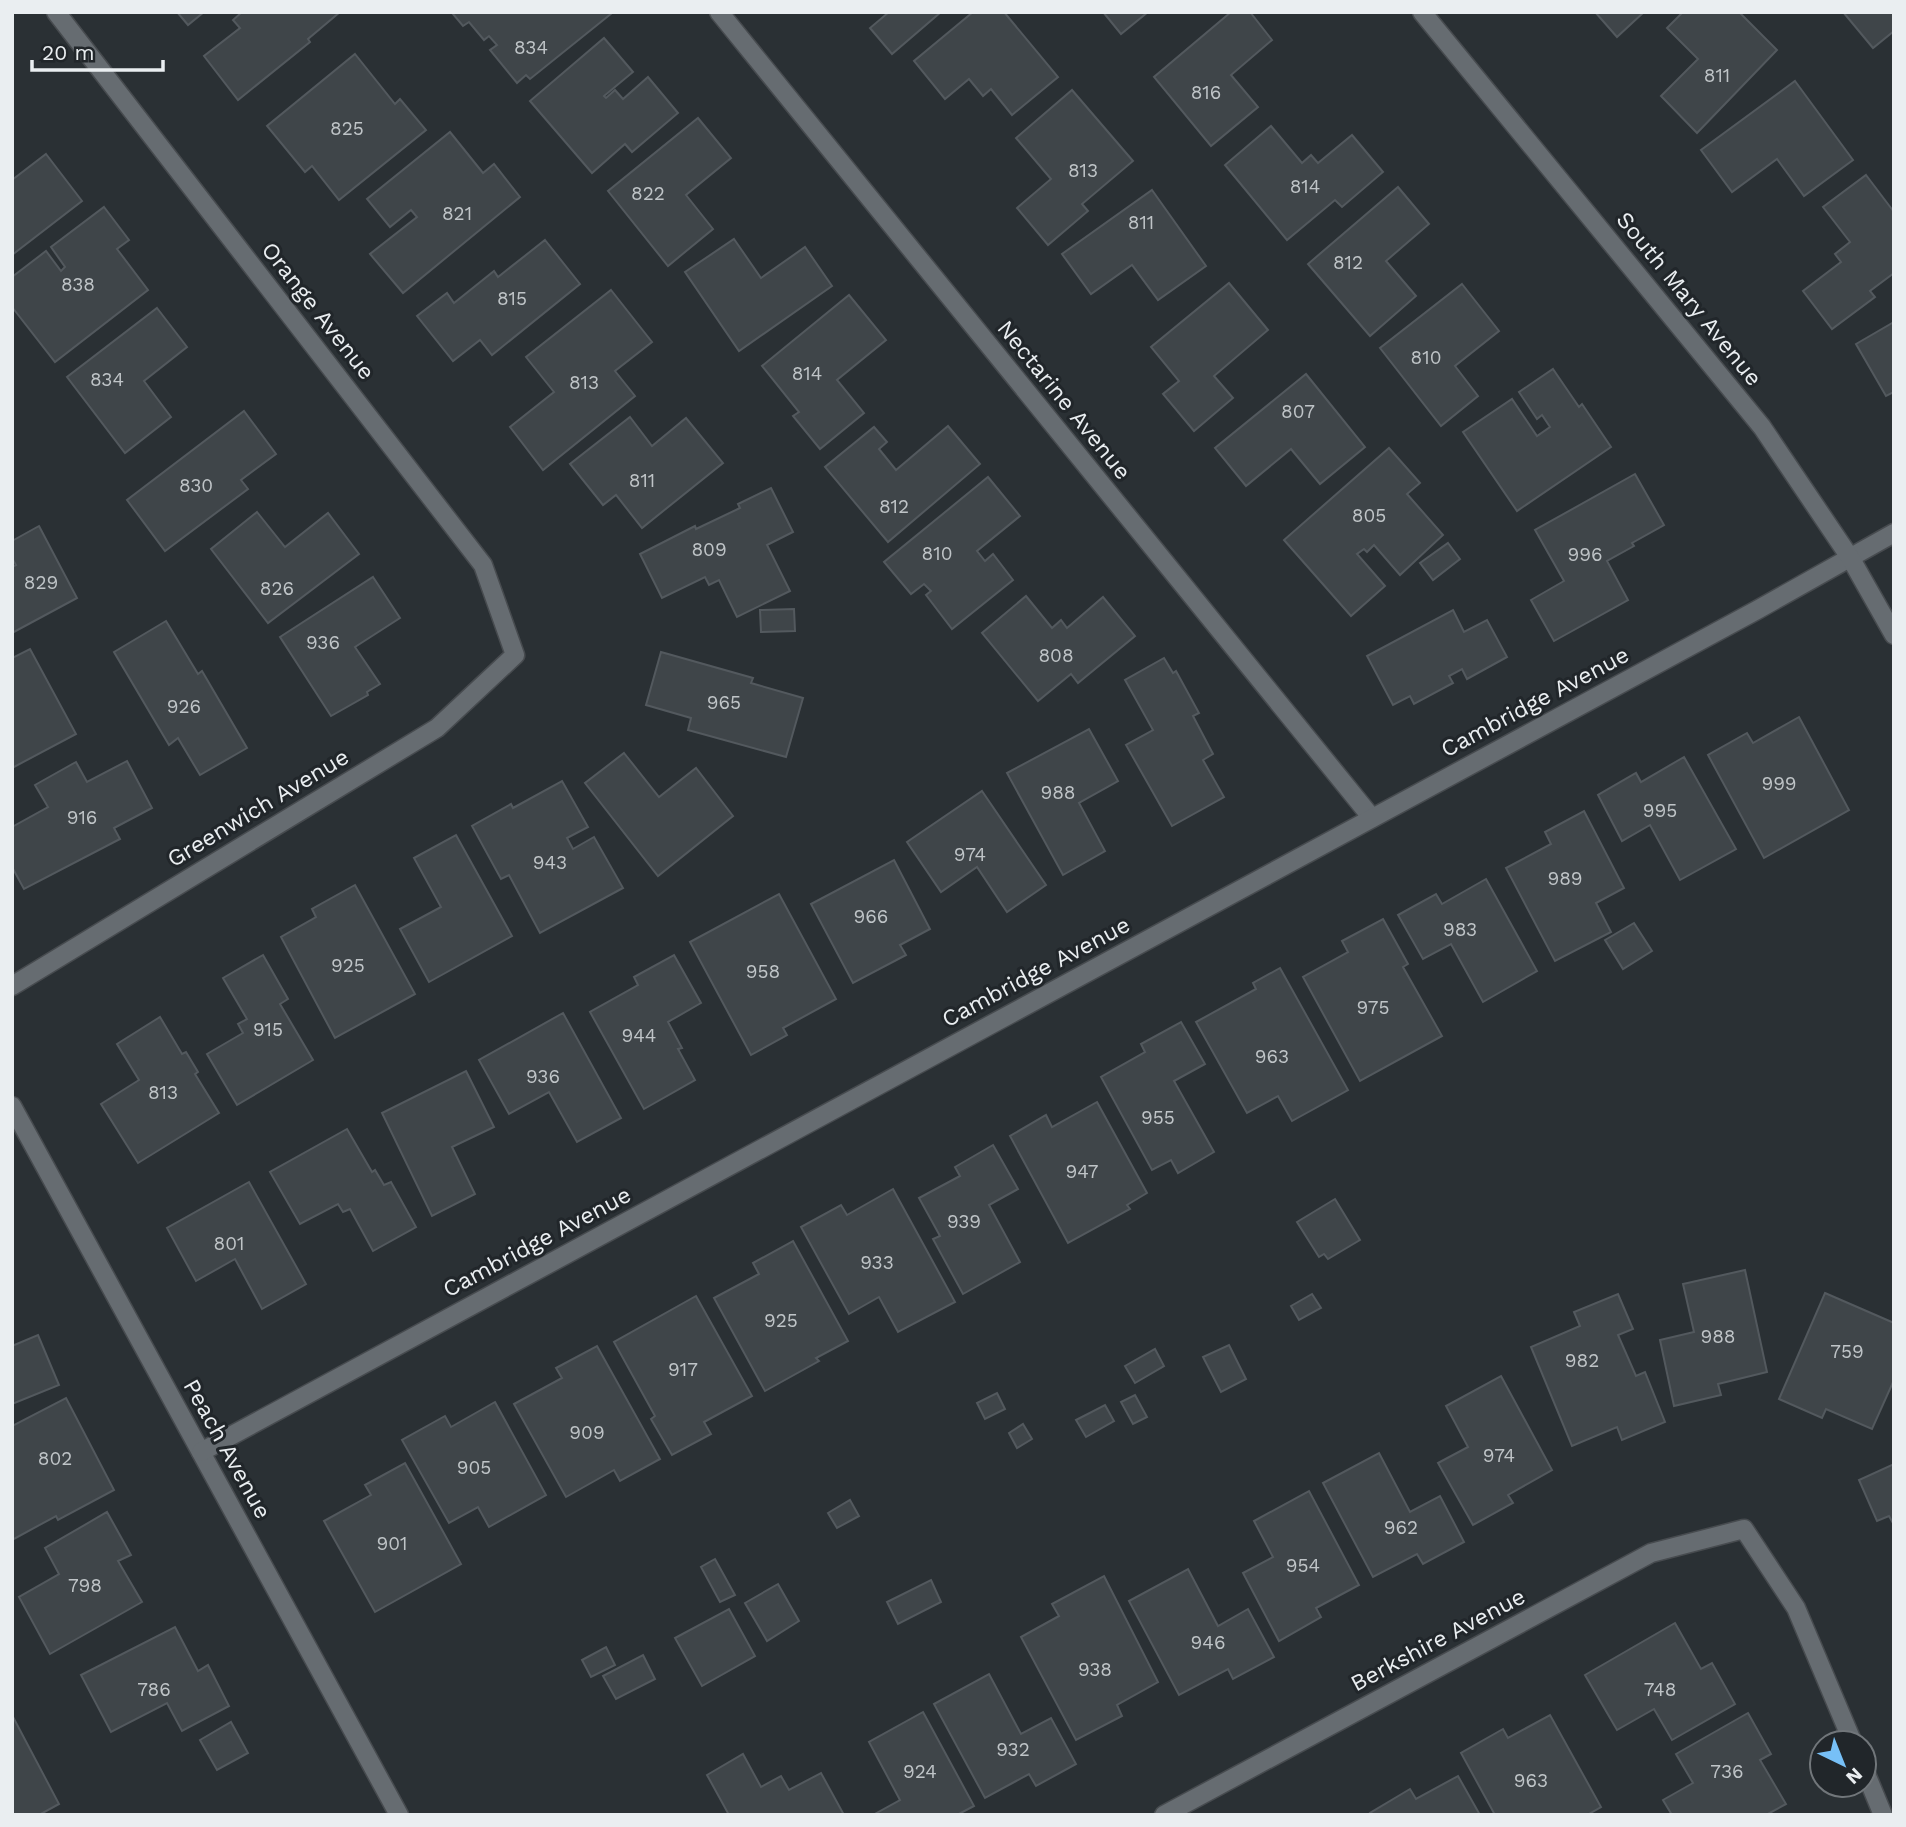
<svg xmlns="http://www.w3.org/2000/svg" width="1906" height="1827" font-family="'Work Sans',sans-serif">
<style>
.building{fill:#3f4549;stroke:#53595e;stroke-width:2}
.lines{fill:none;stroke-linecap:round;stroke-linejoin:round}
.minor-casing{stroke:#474b4f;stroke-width:21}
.secondary-casing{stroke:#474b4f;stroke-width:21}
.minor{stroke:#666c71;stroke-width:18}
.secondary{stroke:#666c71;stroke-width:18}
.labels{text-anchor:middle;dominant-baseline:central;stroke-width:6;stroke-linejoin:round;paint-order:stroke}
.number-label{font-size:19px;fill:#bfc4c7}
.street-label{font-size:23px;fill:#eaeef1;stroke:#21262a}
</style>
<rect width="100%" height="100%" fill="#2a3034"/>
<g class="building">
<path d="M177 12H204L188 25Z"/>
<path d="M242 12H340L308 39 310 42 238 100 204 56 240 28 233 20Z"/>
<path d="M455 12H612V13L530 79 526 75 517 83 490 50 497 45 489 36 484 40 469 22 463 26 453 14Z"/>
<path d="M889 12H941L892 54 870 28Z"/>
<path d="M973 12H1004L1058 77 1012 115 991 89 983 96 969 79 945 99 914 61Z"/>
<path d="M1103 12H1148L1121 34Z"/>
<path d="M1231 12H1250L1272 40 1231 75 1258 107 1211 146 1154 77Z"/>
<path d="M1595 12H1644L1617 37Z"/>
<path d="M1683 12H1739L1777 50 1697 133 1661 96 1698 59 1667 28Z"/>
<path d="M1843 12H1894V31L1873 48Z"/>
<path d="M604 38 633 72 604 96 606 98 615 90 623 99 648 77 678 113 632 152 625 144 592 173 530 101Z"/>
<path d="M355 54 395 104 400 99 426 130 339 200 312 166 305 172 267 126Z"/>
<path d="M1795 81 1853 160 1804 196 1777 159 1732 192 1701 150Z"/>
<path d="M1072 90 1133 161 1082 204 1088 211 1048 245 1017 208 1051 179 1016 138Z"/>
<path d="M698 118 731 158 686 195 713 229 668 266 608 191Z"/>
<path d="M1271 126 1302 163 1311 155 1318 163 1352 135 1383 172 1342 207 1335 200 1287 240 1225 165Z"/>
<path d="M450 132 483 173 494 164 520 197 403 293 370 254 417 217 411 210 390 227 367 199Z"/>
<path d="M46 154 82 201 12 255V180Z"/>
<path d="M1866 175 1894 212V273L1870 291 1875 297 1832 329 1803 291 1841 262 1835 254 1850 242 1823 207Z"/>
<path d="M1398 187 1429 224 1386 261 1416 296 1370 336 1308 264Z"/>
<path d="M1152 190 1206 266 1158 300 1132 265 1091 294 1062 254Z"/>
<path d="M104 207 129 240 117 249 148 290 55 362 12 307V277L46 251 61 271 65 267 51 247Z"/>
<path d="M734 239 761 278 805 247 832 286 739 351 685 272Z"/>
<path d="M545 240 580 284 492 355 480 340 453 361 417 316 447 293 454 303 494 271 498 277Z"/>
<path d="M1229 283 1268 330 1214 376 1233 398 1194 431 1163 394 1179 381 1151 347Z"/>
<path d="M1462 284 1499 331 1455 366 1478 396 1441 426 1380 348Z"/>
<path d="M611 290 652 342 615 371 635 396 543 470 510 427 554 392 526 357Z"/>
<path d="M849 295 886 340 837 380 864 413 820 449 793 416 799 412 762 366Z"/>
<path d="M157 308 187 347 144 381 171 417 125 453 67 377Z"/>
<path d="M1894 322V392L1886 396 1856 344Z"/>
<path d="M1553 369 1579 407 1582 404 1611 447 1517 511 1463 432 1512 399 1537 436 1550 427 1542 415 1537 419 1519 392Z"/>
<path d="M1306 374 1365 447 1320 484 1291 449 1246 486 1215 448Z"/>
<path d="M244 411 276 454 241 480 248 489 165 551 127 500Z"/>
<path d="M630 417 652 446 686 418 723 463 642 528 616 495 603 505 570 464Z"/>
<path d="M948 426 980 464 888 542 825 467 874 427 887 442 879 449 896 470Z"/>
<path d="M1389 448 1420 483 1407 494 1443 535 1400 575 1374 545 1367 552 1364 549 1357 554 1385 586 1351 616 1284 540Z"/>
<path d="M1635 474 1664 525 1632 543 1634 546 1607 561 1628 600 1554 641 1531 600 1564 581 1535 530Z"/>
<path d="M988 477 1020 516 977 551 985 561 993 554 1013 580 952 629 926 595 931 591 924 584 911 594 884 562Z"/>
<path d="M771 488 793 532 767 545 790 591 737 617 719 580 709 585 705 577 662 598 640 554 695 526 696 529 740 508 738 504Z"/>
<path d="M257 512 285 547 328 513 359 554 268 623 211 549Z"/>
<path d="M39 526 77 598 12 633V567L16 565 12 558V541Z"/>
<path d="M1448 543 1460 559 1433 580 1420 563Z"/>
<path d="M373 577 400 618 355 647 380 684 367 692 368 695 331 716 280 637Z"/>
<path d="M1026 596 1052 628 1061 620 1067 628 1103 597 1135 636 1078 683 1071 674 1038 701 982 633Z"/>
<path d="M794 609 795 631 761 632 760 610Z"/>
<path d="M1453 610 1464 632 1487 620 1507 657 1467 679 1462 669 1449 676 1453 683 1414 704 1410 696 1393 705 1367 656Z"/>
<path d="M166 621 198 674 202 671 247 748 200 775 178 738 169 745 114 652Z"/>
<path d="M30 649 76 734 12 768V658Z"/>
<path d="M661 652 753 678 751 683 803 698 786 757 688 730 691 718 646 705Z"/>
<path d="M1164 658 1173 673 1176 671 1199 713 1193 716 1213 754 1203 760 1224 797 1172 826 1126 745 1153 730 1125 680Z"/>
<path d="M1799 717 1849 810 1764 858 1708 755 1747 733 1753 743Z"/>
<path d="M1089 729 1118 781 1079 803 1105 851 1063 875 1007 773Z"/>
<path d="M624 753 659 797 696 768 733 816 658 876 585 783Z"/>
<path d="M1684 757 1736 849 1680 880 1650 825 1622 841 1598 795 1636 773 1641 782Z"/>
<path d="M127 761 152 808 114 828 120 839 24 889 12 867V827L48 807 35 785 76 762 87 782Z"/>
<path d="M562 781 588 827 567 838 573 849 594 837 623 888 540 933 509 875 501 879 472 826 511 804 513 808Z"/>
<path d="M982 791 1046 885 1007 912 977 867 941 892 907 842Z"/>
<path d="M1584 811 1624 888 1596 903 1611 932 1555 961 1506 868 1551 844 1545 832Z"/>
<path d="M456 835 512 936 429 982 400 929 441 907 414 858Z"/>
<path d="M894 860 930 929 900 945 906 955 853 983 811 904Z"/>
<path d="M1486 879 1537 971 1483 1002 1451 944 1423 959 1398 915 1436 894 1442 904Z"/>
<path d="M355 885 415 994 335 1038 281 937 316 917 312 909Z"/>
<path d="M779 894 836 999 783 1028 787 1035 751 1055 690 942Z"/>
<path d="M1383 919 1408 964 1403 967 1442 1036 1360 1081 1303 977 1348 952 1342 941Z"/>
<path d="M1634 923 1652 951 1623 969 1605 940Z"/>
<path d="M263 955 288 999 280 1004 313 1060 237 1105 207 1054 243 1033 238 1024 247 1019 223 978Z"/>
<path d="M674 955 701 1003 668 1022 682 1048 678 1049 695 1080 644 1109 590 1012 638 985 634 977Z"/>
<path d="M1280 968 1348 1090 1292 1121 1278 1096 1247 1113 1196 1022 1256 989 1253 983Z"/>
<path d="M563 1013 621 1118 577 1142 549 1092 509 1114 479 1060Z"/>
<path d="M160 1017 182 1054 186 1052 198 1072 195 1074 219 1113 138 1163 101 1104 139 1080 117 1044Z"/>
<path d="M1181 1022 1205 1064 1174 1081 1214 1152 1178 1173 1171 1160 1152 1170 1101 1077 1145 1052 1141 1044Z"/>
<path d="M466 1071 494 1127 452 1147 475 1194 432 1216 382 1113Z"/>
<path d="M1097 1102 1147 1193 1127 1205 1130 1209 1068 1243 1010 1136 1046 1115 1052 1127Z"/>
<path d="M347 1129 372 1172 375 1170 384 1185 391 1182 416 1227 373 1251 350 1209 343 1212 338 1204 300 1224 270 1172Z"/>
<path d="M993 1145 1018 1189 989 1205 1020 1262 963 1294 933 1239 940 1236 919 1198 960 1176 955 1167Z"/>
<path d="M249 1182 306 1284 262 1309 235 1259 196 1281 167 1228Z"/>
<path d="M893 1189 955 1302 898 1332 879 1297 849 1314 801 1227 841 1205 847 1215Z"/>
<path d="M1335 1199 1360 1240 1328 1259 1324 1254 1319 1257 1297 1222Z"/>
<path d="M793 1241 848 1341 816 1358 819 1361 765 1391 714 1298 759 1274 753 1263Z"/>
<path d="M1745 1270 1767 1372 1718 1384 1721 1395 1674 1406 1660 1340 1694 1332 1683 1284Z"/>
<path d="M1825 1293 1894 1323V1380L1872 1429 1826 1409 1822 1418 1779 1399Z"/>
<path d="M1312 1294 1321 1308 1299 1320 1291 1306Z"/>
<path d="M1618 1294 1633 1329 1618 1335 1636 1376 1645 1372 1665 1422 1622 1440 1617 1427 1572 1446 1531 1347 1580 1326 1574 1312Z"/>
<path d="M696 1296 752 1396 704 1422 711 1434 672 1455 651 1419 655 1416 614 1342Z"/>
<path d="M38 1335 59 1385 12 1404V1346Z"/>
<path d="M1229 1345 1246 1379 1221 1392 1203 1357Z"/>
<path d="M597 1346 660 1459 620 1481 614 1470 566 1497 514 1404 562 1378 556 1368Z"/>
<path d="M1155 1349 1164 1366 1135 1383 1125 1366Z"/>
<path d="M1501 1376 1552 1470 1508 1495 1513 1503 1473 1525 1438 1463 1468 1447 1446 1406Z"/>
<path d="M997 1393 1005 1409 985 1419 977 1403Z"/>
<path d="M1135 1395 1147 1417 1133 1424 1121 1402Z"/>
<path d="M66 1398 114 1490 58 1520 56 1516 12 1540V1426Z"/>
<path d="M495 1402 546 1495 489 1527 478 1507 449 1523 402 1440 445 1416 451 1427Z"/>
<path d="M1105 1405 1114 1421 1086 1437 1076 1420Z"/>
<path d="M1023 1424 1032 1439 1017 1448 1009 1433Z"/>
<path d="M1379 1453 1410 1512 1440 1496 1464 1542 1423 1564 1417 1554 1373 1577 1323 1483Z"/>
<path d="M405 1463 461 1564 375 1612 324 1521 371 1495 365 1485Z"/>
<path d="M1894 1464V1525L1889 1516 1877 1521 1859 1480Z"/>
<path d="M1309 1491 1359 1585 1316 1608 1321 1617 1279 1641 1243 1573 1273 1557 1254 1521Z"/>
<path d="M850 1500 859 1516 837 1528 828 1513Z"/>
<path d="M107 1512 131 1555 118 1561 142 1602 50 1654 19 1597 59 1574 45 1548Z"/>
<path d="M715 1559 735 1595 720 1602 701 1567Z"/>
<path d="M1188 1569 1218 1626 1248 1609 1274 1657 1233 1679 1228 1669 1179 1695 1129 1601Z"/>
<path d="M1104 1576 1158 1682 1117 1705 1122 1716 1076 1740 1021 1637 1059 1616 1052 1604Z"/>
<path d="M931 1580 941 1602 898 1624 887 1602Z"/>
<path d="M778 1584 799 1621 767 1641 745 1603Z"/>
<path d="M729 1609 755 1656 702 1686 675 1638Z"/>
<path d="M1675 1623 1701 1669 1712 1663 1735 1704 1672 1740 1654 1709 1617 1730 1585 1675Z"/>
<path d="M175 1627 198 1671 208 1665 229 1706 182 1731 167 1703 111 1732 81 1675Z"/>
<path d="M606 1647 615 1665 591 1677 582 1660Z"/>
<path d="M643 1655 655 1679 616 1699 603 1676Z"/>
<path d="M989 1674 1021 1734 1051 1718 1076 1764 1036 1786 1029 1774 985 1798 934 1704Z"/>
<path d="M923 1712 974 1806 957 1815H873L900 1800 869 1742Z"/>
<path d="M1748 1713 1771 1754 1760 1760 1786 1804 1766 1815H1672L1663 1800 1693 1783 1676 1754Z"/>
<path d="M12 1715 59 1804 39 1815H12Z"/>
<path d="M1550 1715 1601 1807 1587 1815H1495L1461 1753 1503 1729 1508 1738Z"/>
<path d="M231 1722 248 1753 217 1770 200 1740Z"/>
<path d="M743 1754 761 1787 781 1776 789 1790 821 1773 844 1815H729L707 1775Z"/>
<path d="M1458 1776 1480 1815H1371L1370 1813 1410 1789 1416 1799Z"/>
</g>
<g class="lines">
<defs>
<g id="minor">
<path d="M719 12 1372 818"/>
<path d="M12 986 437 728 515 655 483 565 56 12"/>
<path d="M12 1106 399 1815"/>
<path d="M201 1452 1757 610 1894 533"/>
<path d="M1864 1769 1883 1815"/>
<path d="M1164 1815 1651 1553 1744 1529 1796 1608 1853 1743"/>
</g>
<path id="secondary" d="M1422 12 1762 427 1851 559 1894 635"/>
</defs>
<use href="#minor" class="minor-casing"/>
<use href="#secondary" class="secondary-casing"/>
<use href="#minor" class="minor"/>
<use href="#secondary" class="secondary"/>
</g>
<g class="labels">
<g class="number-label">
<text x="531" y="47">834</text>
<text x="1717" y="75">811</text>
<text x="1206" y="92">816</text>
<text x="347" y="128">825</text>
<text x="1083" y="170">813</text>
<text x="1305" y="186">814</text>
<text x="648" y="193">822</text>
<text x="457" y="213">821</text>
<text x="1141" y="222">811</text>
<text x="1348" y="262">812</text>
<text x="78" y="284">838</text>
<text x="512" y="298">815</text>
<text x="1426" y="357">810</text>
<text x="807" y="373">814</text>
<text x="107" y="379">834</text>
<text x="584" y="382">813</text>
<text x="1298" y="411">807</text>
<text x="642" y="480">811</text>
<text x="196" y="485">830</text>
<text x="894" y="506">812</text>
<text x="1369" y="515">805</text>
<text x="709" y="549">809</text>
<text x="937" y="553">810</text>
<text x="1585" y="554">996</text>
<text x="41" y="582">829</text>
<text x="277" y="588">826</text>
<text x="323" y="642">936</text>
<text x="1056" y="655">808</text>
<text x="724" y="702">965</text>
<text x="184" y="706">926</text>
<text x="1779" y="783">999</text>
<text x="1058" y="792">988</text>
<text x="1660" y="810">995</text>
<text x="82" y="817">916</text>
<text x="970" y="854">974</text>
<text x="550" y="862">943</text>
<text x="1565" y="878">989</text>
<text x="871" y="916">966</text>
<text x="1460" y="929">983</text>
<text x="348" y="965">925</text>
<text x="763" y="971">958</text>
<text x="1373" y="1007">975</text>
<text x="268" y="1029">915</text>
<text x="639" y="1035">944</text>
<text x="1272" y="1056">963</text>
<text x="543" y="1076">936</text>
<text x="163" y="1092">813</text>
<text x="1158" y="1117">955</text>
<text x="1082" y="1171">947</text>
<text x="964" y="1221">939</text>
<text x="229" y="1243">801</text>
<text x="877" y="1262">933</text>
<text x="781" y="1320">925</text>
<text x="1718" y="1336">988</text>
<text x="1847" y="1351">759</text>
<text x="1582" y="1360">982</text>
<text x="683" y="1369">917</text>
<text x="587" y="1432">909</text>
<text x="1499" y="1455">974</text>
<text x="55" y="1458">802</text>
<text x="474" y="1467">905</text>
<text x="1401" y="1527">962</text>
<text x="392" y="1543">901</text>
<text x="1303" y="1565">954</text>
<text x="85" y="1585">798</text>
<text x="1208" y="1642">946</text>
<text x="1095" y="1669">938</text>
<text x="154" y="1689">786</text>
<text x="1660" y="1689">748</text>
<text x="1013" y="1749">932</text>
<text x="920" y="1771">924</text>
<text x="1727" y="1771">736</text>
<text x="1531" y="1780">963</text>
</g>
<g class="street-label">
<text transform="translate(1689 299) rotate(51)">South Mary Avenue</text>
<text transform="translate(318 311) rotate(52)">Orange Avenue</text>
<text transform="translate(1064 400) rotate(51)">Nectarine Avenue</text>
<text transform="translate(1535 702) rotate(-28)">Cambridge Avenue</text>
<text transform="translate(258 808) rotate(-31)">Greenwich Avenue</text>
<text transform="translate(1036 972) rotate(-28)">Cambridge Avenue</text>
<text transform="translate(537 1242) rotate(-28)">Cambridge Avenue</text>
<text transform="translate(227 1449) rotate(61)">Peach Avenue</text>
<text transform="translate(1438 1640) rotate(-28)">Berkshire Avenue</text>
</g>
</g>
<rect width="1906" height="1827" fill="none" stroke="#eaeef1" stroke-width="28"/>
<g transform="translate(1843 1764) rotate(137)"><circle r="33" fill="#21262a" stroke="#71767a" stroke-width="2"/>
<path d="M0-5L12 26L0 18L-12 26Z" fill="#77c0f7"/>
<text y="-10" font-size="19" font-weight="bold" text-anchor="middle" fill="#eaeef1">N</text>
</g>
<path d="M32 60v10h131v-10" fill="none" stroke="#eaeef1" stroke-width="3.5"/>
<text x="42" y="60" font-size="21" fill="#eaeef1" stroke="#21262a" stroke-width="5" paint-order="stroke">20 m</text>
</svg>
